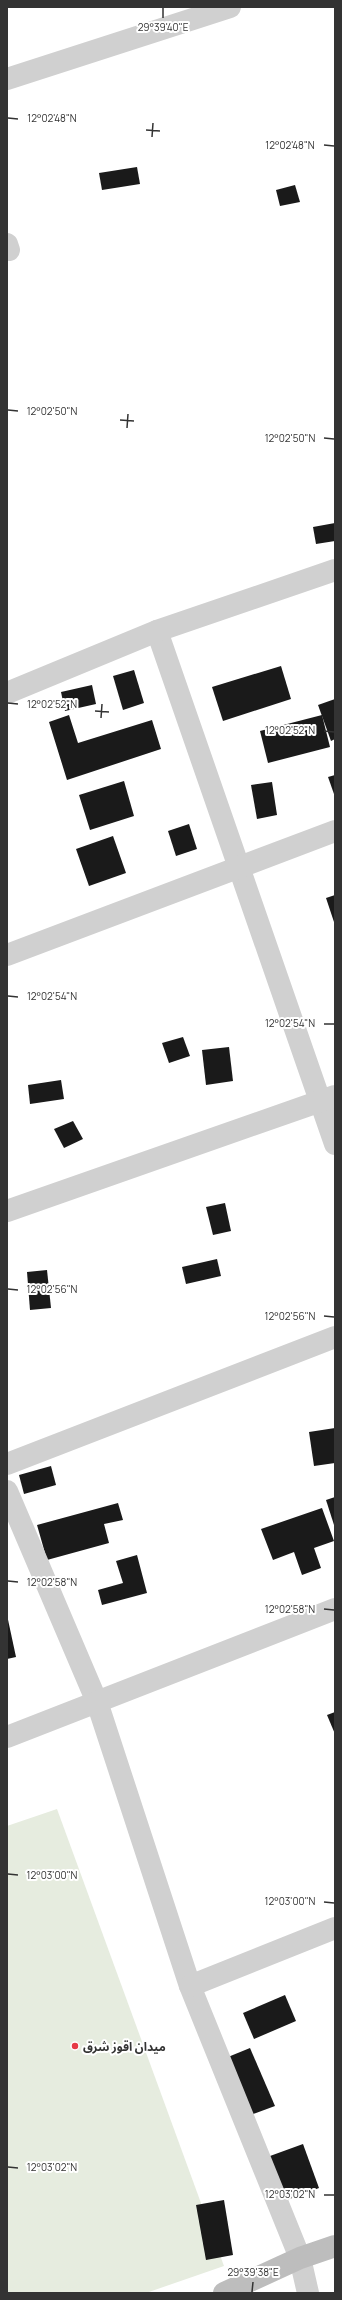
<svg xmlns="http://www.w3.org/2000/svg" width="342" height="2300" font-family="Manrope,'Noto Sans Arabic',sans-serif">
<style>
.green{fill:#e6ecdf}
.building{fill:#1a1a1a}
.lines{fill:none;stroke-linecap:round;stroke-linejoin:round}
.street{stroke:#d0d0d0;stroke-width:22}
.secondary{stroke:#bdbdbd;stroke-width:22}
.ticks{fill:none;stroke:#333;stroke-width:1.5}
.poi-dot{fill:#e63946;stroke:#fff;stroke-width:1.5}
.labels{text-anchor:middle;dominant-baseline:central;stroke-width:4;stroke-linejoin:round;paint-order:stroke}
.poi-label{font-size:12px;font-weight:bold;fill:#333;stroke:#fff;text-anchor:start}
.ticks-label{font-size:10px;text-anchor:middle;fill:#333;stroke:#fff;stroke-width:4;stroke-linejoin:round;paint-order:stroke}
</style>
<rect width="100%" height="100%" fill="#fff"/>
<path class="green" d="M57 1809 224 2266 146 2293H7V1826Z"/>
<g class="building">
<path d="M137 167 140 184 102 190 99 173Z"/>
<path d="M295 185 300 202 280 206 276 190Z"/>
<path d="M335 523V541L316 544 313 527Z"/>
<path d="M281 666 291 699 223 721 212 687Z"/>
<path d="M134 670 144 703 123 710 113 676Z"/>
<path d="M92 685 96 704 65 711 61 692Z"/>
<path d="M335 699V739L331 741 318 705Z"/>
<path d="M69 715 78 743 152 720 161 749 67 780 49 722Z"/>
<path d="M322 715 330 747 268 763 260 731Z"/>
<path d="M335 775V794H334L328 777Z"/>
<path d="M124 781 134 816 90 830 79 795Z"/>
<path d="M272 782 277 815 257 819 251 785Z"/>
<path d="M189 824 197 849 176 856 168 831Z"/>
<path d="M113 836 126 873 89 886 76 849Z"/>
<path d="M335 895V925L326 898Z"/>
<path d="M183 1037 190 1056 169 1063 162 1043Z"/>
<path d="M229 1047 233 1081 206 1085 202 1050Z"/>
<path d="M61 1080 64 1099 30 1104 28 1085Z"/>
<path d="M73 1121 83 1139 64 1148 54 1129Z"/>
<path d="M225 1203 231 1231 213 1235 206 1207Z"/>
<path d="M217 1259 221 1276 186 1284 182 1267Z"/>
<path d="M47 1270 51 1308 30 1310 27 1272Z"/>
<path d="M335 1428V1463L314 1466 309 1432Z"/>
<path d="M51 1466 56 1485 24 1494 19 1475Z"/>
<path d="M335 1497V1528L326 1500Z"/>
<path d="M118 1503 123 1520 104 1524 109 1543 47 1560 37 1525Z"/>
<path d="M322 1508 334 1541 314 1548 321 1568 302 1575 294 1552 273 1560 261 1529Z"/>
<path d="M137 1555 147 1593 102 1605 98 1590 123 1583 116 1561Z"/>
<path d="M7 1615 16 1657 7 1659Z"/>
<path d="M335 1712V1734L327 1715Z"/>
<path d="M285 1995 296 2021 254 2039 243 2013Z"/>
<path d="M250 2048 275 2106 253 2114 228 2057Z"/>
<path d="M303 2144 319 2188 276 2204 259 2160Z"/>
<path d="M224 2200 233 2255 206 2260 196 2205Z"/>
</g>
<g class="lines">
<g class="street">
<path d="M7 79 230 7"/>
<path d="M7 244 9 250"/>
<path d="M157 631 335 1144"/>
<path d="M7 693 157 631 335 570"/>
<path d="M7 955 335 831"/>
<path d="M7 1211 335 1096"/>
<path d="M7 1464 335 1337"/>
<path d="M7 1491 97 1702 190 1986 300 2258 308 2293"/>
<path d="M7 1737 335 1609"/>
<path d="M190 1986 335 1928"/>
</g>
<path class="secondary" d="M224 2293 300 2258 335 2246"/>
</g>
<path class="ticks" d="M163 18V8M8 118 18 119M146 130 160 131M152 137 153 123M324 145 334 146M8 410 18 411M120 420 134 421M127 428 128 414M324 438 334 439M8 703 18 704M95 711 109 712M101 718 102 704M324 731 334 732M8 996 18 997M324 1024H334M8 1289 18 1290M324 1316 334 1317M8 1581 18 1582M324 1609 334 1610M8 1874 18 1875M324 1902 334 1903M8 2167 18 2168M324 2195H334M252 2292 253 2282"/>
<circle class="poi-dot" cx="75" cy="2046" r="4"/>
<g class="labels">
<g class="poi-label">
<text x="83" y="2046">ميدان اقوز شرق</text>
</g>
</g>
<g class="ticks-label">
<text x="163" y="31">29°39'40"E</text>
<text x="52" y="122">12°02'48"N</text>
<text x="290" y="149">12°02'48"N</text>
<text x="52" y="415">12°02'50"N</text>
<text x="290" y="442">12°02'50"N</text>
<text x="52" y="708">12°02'52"N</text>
<text x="290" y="734">12°02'52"N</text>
<text x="52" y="1000">12°02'54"N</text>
<text x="290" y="1027">12°02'54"N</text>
<text x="52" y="1293">12°02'56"N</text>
<text x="290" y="1320">12°02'56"N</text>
<text x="52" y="1586">12°02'58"N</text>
<text x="290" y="1613">12°02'58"N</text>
<text x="52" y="1879">12°03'00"N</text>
<text x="290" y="1905">12°03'00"N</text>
<text x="52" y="2171">12°03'02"N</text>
<text x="290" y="2198">12°03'02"N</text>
<text x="253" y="2276">29°39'38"E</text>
</g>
<rect width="342" height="2300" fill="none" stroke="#333333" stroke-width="16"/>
</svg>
